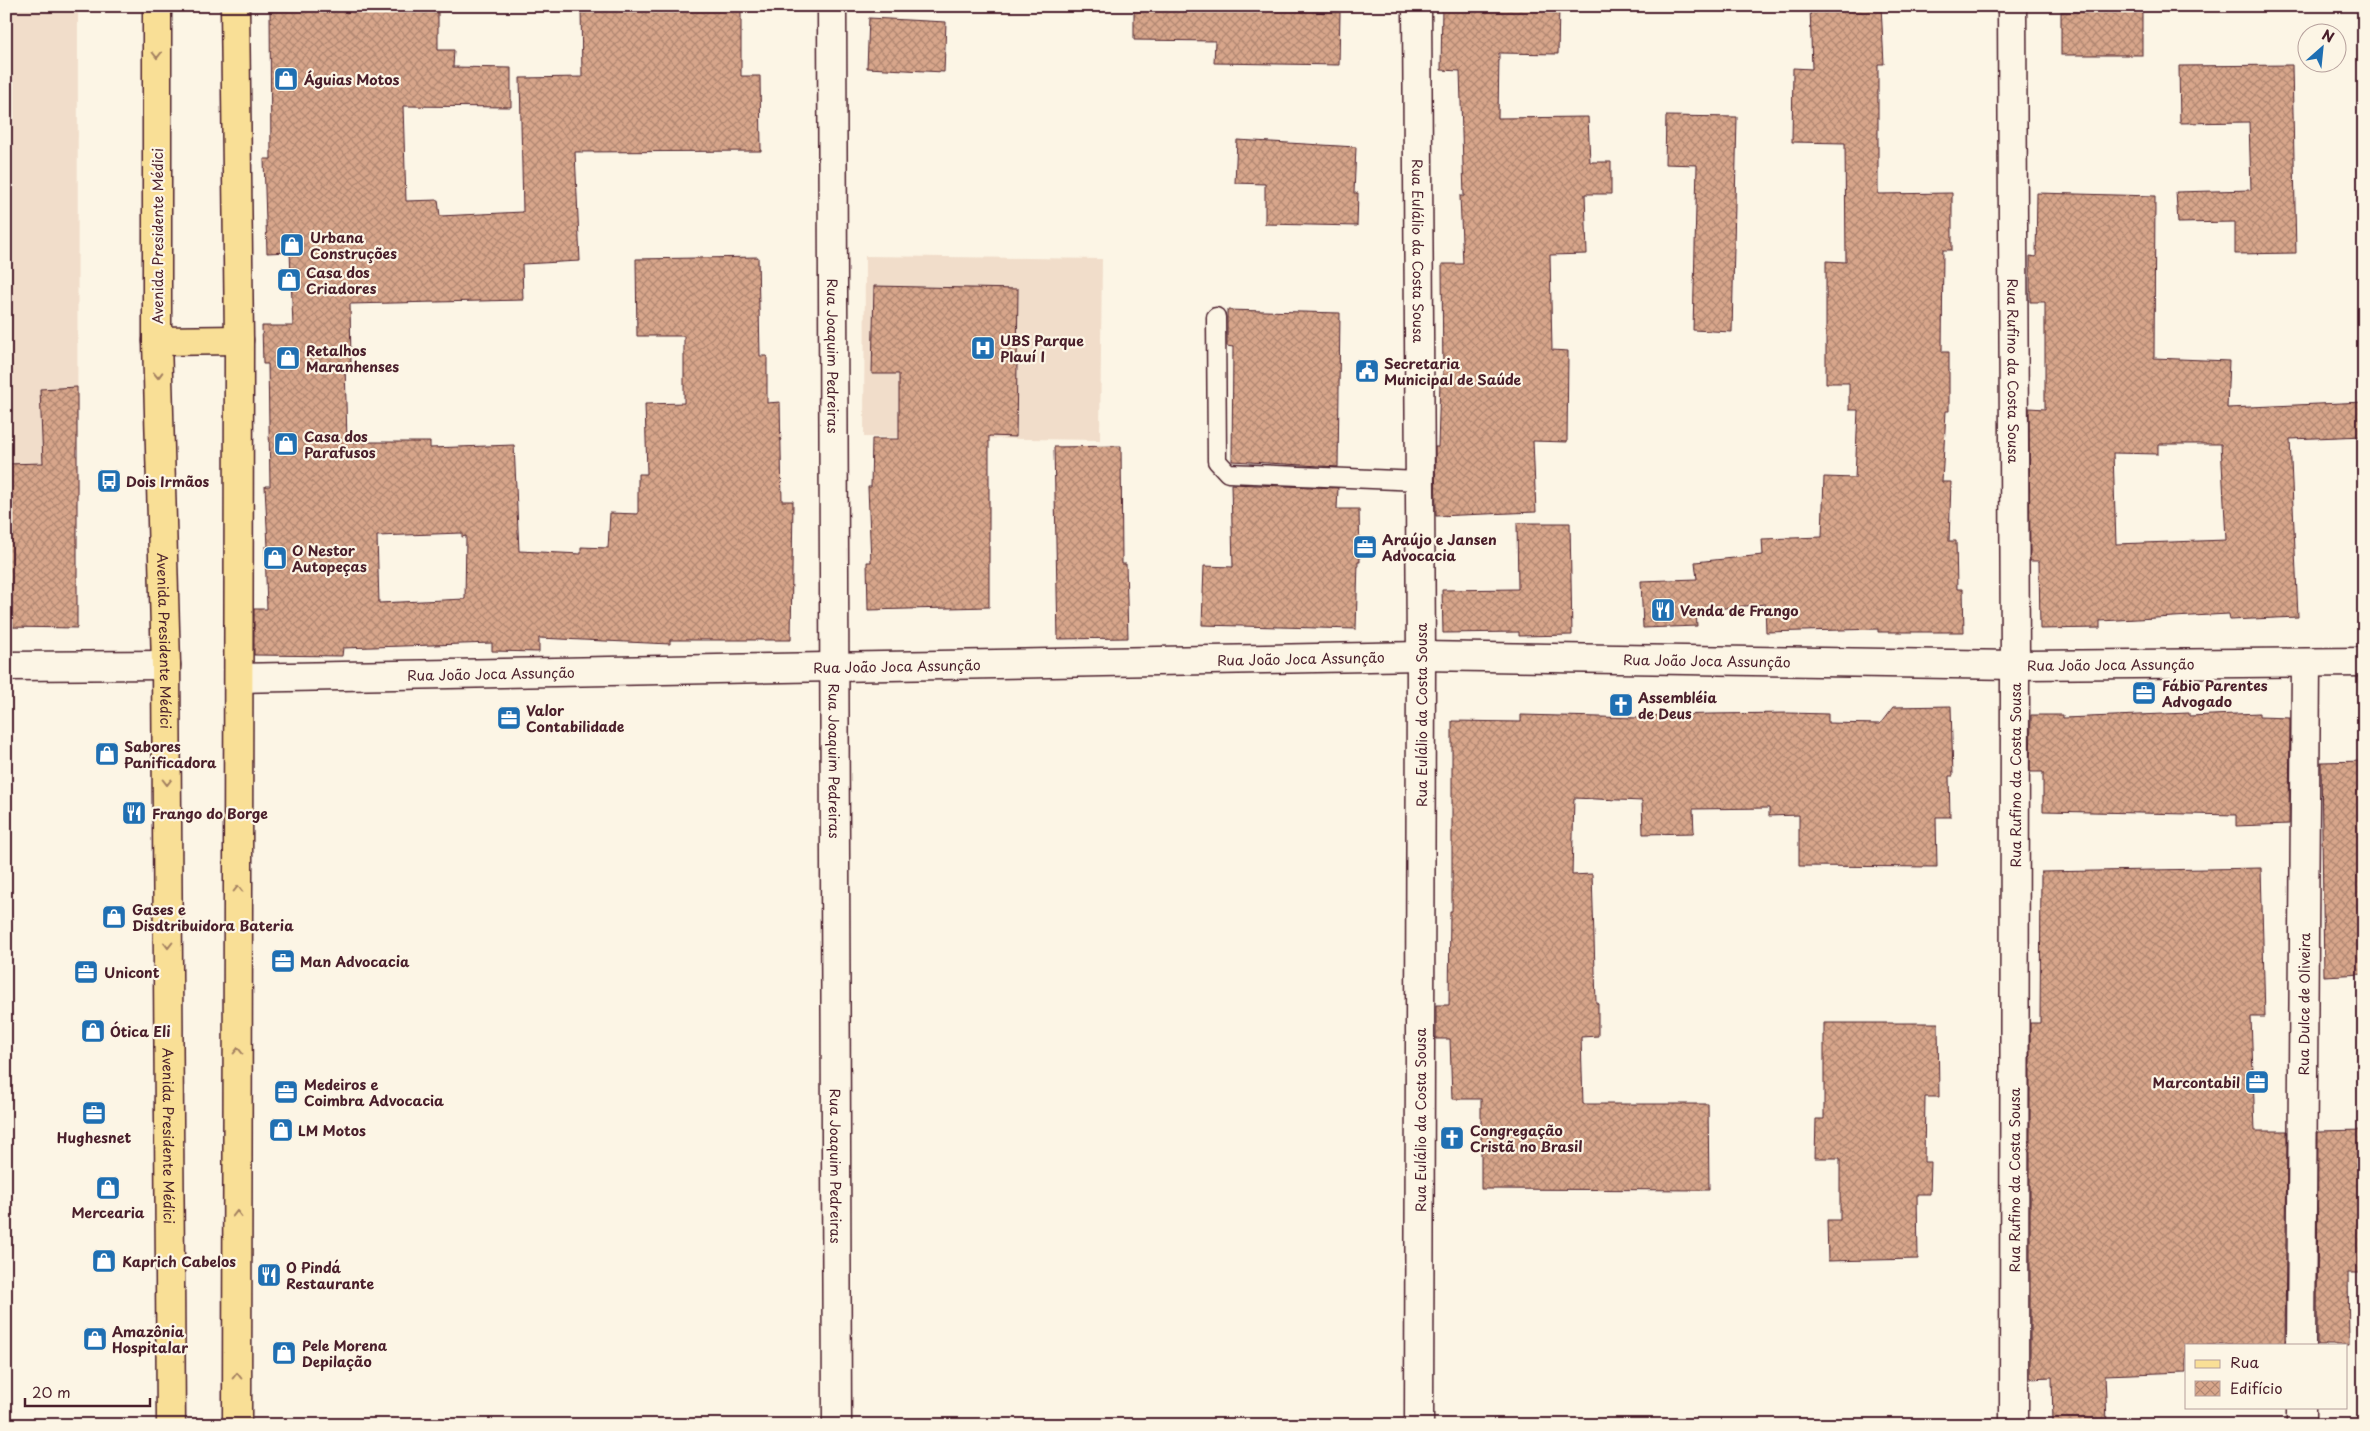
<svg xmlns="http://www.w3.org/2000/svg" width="2370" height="1431" font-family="'Playpen Sans',sans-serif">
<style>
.built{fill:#f1ddca}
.building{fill:url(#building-cross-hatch);stroke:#4a1f2b;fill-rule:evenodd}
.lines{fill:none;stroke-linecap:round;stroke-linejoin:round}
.lane-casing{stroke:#4a1f2b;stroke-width:21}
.street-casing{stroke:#4a1f2b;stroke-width:31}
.primary-casing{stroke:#4a1f2b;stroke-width:31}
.lane{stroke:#fcf5e5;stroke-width:18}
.street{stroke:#fcf5e5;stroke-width:28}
.primary{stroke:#f9df96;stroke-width:28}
.oneway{stroke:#a27f60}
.labels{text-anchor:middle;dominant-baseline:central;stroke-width:4.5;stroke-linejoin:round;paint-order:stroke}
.poi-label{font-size:14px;font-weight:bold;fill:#4a1f2b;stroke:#fcf5e5;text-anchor:start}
.street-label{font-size:14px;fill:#4a1f2b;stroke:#fcf5e5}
</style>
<defs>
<pattern id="building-cross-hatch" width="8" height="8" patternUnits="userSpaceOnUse" patternTransform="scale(1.25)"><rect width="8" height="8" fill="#d8a68b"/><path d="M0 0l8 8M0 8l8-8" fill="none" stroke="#b18772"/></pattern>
</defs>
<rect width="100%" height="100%" fill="#fcf5e5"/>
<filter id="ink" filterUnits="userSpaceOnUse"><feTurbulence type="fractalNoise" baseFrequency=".02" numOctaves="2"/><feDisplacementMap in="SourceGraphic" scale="10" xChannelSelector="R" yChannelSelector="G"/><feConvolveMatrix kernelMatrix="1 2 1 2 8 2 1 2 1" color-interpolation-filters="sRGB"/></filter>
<g filter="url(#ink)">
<g class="built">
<path d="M6 6H78L77 628 6 627Z"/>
<path d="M865 256 1102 259 1100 440 864 437Z"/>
</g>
<g class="building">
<path d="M581 6H741V76H760L761 151 575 152 580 261 522 264 523 300 350 304 351 363H345L347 442H430V448L514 445 519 551 581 554V547L608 548 610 513 638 514V474H647L645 404 684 403V336H637L636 259 758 257 760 356H767V403L780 402 782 501H793L791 640H670V644L539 638V652L492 651V643L343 648 342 656 254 655V609H267L265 547H268L265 486H270L268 364H263L262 326H293L290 252 267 253 264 159H271L270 10 438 11V50H454L453 67 511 68V107L403 106 406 201 438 200 440 216 523 212 520 78 582 77ZM462 533V537L466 536 465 599 379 603 377 536Z"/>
<path d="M1134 6H1214V10L1340 12 1339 65 1214 63 1215 41 1134 40Z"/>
<path d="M1442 6H1559L1558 54 1499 53 1498 118 1588 117 1590 162H1611V194H1585L1587 254 1550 255 1552 350 1568 351 1567 442 1533 441 1536 512 1436 516 1435 447H1438L1440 381H1443L1442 264H1463L1460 196H1464L1460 71 1441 70Z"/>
<path d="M1810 6H1881L1884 64H1878V194L1952 193V250H1943L1942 352H1949V411H1946L1942 482H1951L1949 541H1956L1957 589H1963L1964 632H1878V629L1766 632 1765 604 1696 611 1697 626 1643 628 1641 581 1697 579 1695 562 1763 555 1762 539 1822 537 1824 477 1855 478 1858 410H1849V383H1826V261L1846 262 1845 143 1792 142 1793 68 1812 69Z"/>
<rect x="2061" y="12" width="81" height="43"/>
<path d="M869 18 946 22 944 72 867 68Z"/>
<path d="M2292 65 2296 253 2235 254V222L2178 223 2176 192 2251 190 2249 122 2180 123 2179 66Z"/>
<path d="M1666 116 1737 117 1732 332 1693 330 1697 165 1665 164Z"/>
<path d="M1237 140 1356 147 1354 193H1358L1357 226 1265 224V184L1235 183Z"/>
<path d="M2037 193 2155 196 2154 358 2229 361 2227 408 2364 402V436L2290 439 2298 617 2230 620 2229 614 2100 621V628L2040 629 2039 561H2030L2029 408 2045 409V302H2030V256L2036 257ZM2158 444H2221L2226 540 2116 544 2113 453 2158 454Z"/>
<path d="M874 286 1018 289 1016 437 989 436V607L868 610 867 562H871L868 487H871L872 439H899V374H872Z"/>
<path d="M1227 310 1340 313 1338 467 1232 461 1233 347 1227 346Z"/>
<path d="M77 387V628L6 627V464L43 463 40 389Z"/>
<path d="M1121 446 1122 564H1126L1128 638 1058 639 1054 447Z"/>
<path d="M1231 484 1338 488 1337 509H1359L1360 562H1358L1356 629 1202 625 1204 566 1233 567Z"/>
<path d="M1517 523H1570L1572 635 1519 636V632L1443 633 1442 590 1518 589Z"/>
<path d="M1951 706 1953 776H1949L1950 817H1936L1937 867 1799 866V815L1769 816V808L1693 809 1694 833 1643 834 1642 801 1574 798 1572 875 1592 874 1596 1003H1598V1036L1581 1037 1583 1104H1708L1709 1190 1481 1189V1099H1452L1450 1039H1436V1005H1449L1450 911H1452V721L1521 722V715L1639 718V716L1710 714 1789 713 1828 714V723L1880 724 1893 707Z"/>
<path d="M2189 713V716L2259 713V717L2290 718 2289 824 2236 826V815L2043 811V772H2030L2031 715H2063V718Z"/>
<path d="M2364 761V974L2324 976 2321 762Z"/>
<path d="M2261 868 2265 1017H2251L2255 1131H2287L2285 1345H2186V1372L2105 1375 2107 1422 2053 1424 2052 1377 2030 1378V1023H2040L2041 872Z"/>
<path d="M1824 1023H1938L1939 1097H1925L1924 1162H1931L1930 1194H1917L1918 1259 1828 1261 1827 1220H1840V1158H1815L1816 1119H1824Z"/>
<path d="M2364 1130V1273H2348L2349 1345H2317L2318 1131Z"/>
</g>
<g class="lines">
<defs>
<path id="lane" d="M1216 317 1217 461 1228 473 1420 481"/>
<g id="street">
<path id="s1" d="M832 6 837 1425"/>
<path id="s2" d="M1417 6 1421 656 1419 1425"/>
<path id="s3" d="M2012 6 2015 665 2014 1425"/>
<path d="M6 666 166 665"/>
<path id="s4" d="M239 678 1421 656 2015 665 2364 662"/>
<path id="s5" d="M2301 1345 2306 663"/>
<path d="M2301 1425V1407"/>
</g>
<g id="primary">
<path id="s6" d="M157 6V341L166 665 171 1425"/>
<path d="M235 6 239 340 237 1425"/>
<path d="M157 341 239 340"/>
</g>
</defs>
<use href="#lane" class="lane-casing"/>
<use href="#street" class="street-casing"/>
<use href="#primary" class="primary-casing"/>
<use href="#lane" class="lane"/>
<use href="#street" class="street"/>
<use href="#primary" class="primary"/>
</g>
<defs><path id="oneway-chevron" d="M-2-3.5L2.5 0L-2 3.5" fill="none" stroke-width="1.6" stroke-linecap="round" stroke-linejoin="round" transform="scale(1.25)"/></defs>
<g class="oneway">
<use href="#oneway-chevron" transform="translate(157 55) rotate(90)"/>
<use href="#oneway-chevron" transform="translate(158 375) rotate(89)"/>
<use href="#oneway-chevron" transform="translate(167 782) rotate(90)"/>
<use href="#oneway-chevron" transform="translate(238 889) rotate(-90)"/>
<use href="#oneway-chevron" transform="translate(168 945) rotate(90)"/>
<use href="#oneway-chevron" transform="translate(238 1051) rotate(-90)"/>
<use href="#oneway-chevron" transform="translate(237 1214) rotate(-90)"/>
<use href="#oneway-chevron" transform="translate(237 1376) rotate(-90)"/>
</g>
</g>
<defs>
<symbol id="shop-square" viewBox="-11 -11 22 22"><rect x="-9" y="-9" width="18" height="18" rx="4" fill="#1f6fb2" stroke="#fcf5e5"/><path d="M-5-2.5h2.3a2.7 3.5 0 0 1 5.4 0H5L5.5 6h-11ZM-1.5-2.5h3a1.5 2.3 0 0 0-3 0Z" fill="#fff"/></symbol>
<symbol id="hospital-square" viewBox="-11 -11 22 22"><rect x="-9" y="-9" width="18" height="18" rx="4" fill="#1f6fb2" stroke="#fcf5e5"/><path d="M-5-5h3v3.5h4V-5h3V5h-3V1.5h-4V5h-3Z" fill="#fff"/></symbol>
<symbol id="civic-square" viewBox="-11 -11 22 22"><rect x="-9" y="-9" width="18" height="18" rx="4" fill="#1f6fb2" stroke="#fcf5e5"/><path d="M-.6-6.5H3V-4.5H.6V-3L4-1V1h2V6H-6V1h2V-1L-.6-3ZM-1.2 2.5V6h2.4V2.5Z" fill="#fff"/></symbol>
<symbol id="bus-square" viewBox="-11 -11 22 22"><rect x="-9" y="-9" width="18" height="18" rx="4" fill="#1f6fb2" stroke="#fcf5e5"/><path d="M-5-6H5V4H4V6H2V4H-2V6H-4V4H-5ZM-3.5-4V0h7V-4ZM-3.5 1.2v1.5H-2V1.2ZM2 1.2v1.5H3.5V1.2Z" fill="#fff"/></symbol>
<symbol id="office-square" viewBox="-11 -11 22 22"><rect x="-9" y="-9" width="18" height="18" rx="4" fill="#1f6fb2" stroke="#fcf5e5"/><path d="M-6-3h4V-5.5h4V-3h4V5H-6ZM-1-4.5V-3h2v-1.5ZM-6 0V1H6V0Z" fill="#fff"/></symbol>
<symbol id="restaurant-square" viewBox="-11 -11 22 22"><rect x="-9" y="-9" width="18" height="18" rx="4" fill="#1f6fb2" stroke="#fcf5e5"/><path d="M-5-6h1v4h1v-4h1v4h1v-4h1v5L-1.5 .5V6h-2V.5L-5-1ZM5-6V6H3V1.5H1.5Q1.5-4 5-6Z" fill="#fff"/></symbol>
<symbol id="church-square" viewBox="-11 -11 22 22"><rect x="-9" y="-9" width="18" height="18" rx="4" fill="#1f6fb2" stroke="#fcf5e5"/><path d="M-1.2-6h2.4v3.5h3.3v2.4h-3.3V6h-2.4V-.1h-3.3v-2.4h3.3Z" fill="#fff"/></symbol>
</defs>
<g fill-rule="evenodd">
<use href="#shop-square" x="272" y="65" width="28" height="28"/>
<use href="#shop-square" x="278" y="231" width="28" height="28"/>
<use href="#shop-square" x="275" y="266" width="28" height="28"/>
<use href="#hospital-square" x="969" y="334" width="28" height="28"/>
<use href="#shop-square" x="274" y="344" width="28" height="28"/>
<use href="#civic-square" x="1353" y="357" width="28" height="28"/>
<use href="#shop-square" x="272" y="430" width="28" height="28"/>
<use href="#bus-square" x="95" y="467" width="28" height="28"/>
<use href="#office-square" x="1351" y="533" width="28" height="28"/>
<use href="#shop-square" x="261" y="544" width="28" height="28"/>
<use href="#restaurant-square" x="1649" y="596" width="28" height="28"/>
<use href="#office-square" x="2130" y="679" width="28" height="28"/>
<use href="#church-square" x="1607" y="691" width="28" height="28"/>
<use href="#office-square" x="495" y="704" width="28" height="28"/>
<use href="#shop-square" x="93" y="740" width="28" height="28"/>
<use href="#restaurant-square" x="120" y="799" width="28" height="28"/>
<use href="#shop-square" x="100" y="903" width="28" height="28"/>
<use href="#office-square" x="269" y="947" width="28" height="28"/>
<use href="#office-square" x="72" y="958" width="28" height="28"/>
<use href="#shop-square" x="79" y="1017" width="28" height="28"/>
<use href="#office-square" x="2243" y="1068" width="28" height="28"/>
<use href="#office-square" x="272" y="1078" width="28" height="28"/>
<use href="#office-square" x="80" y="1099" width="28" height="28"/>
<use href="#shop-square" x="267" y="1116" width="28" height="28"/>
<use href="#church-square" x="1438" y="1124" width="28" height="28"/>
<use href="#shop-square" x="94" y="1174" width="28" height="28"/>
<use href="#shop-square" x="90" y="1247" width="28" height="28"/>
<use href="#restaurant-square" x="255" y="1261" width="28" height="28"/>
<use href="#shop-square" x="81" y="1325" width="28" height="28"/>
<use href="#shop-square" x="270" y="1339" width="28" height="28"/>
</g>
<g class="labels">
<g class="poi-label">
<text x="304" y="79">Águias Motos</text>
<text x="310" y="237">Urbana<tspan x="310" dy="16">Construções</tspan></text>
<text x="306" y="272">Casa dos<tspan x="306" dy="16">Criadores</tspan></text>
<text x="1000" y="340">UBS Parque<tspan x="1000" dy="16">PIauí I</tspan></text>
<text x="306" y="350">Retalhos<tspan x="306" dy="16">Maranhenses</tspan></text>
<text x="1384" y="363">Secretaria<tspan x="1384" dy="16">Municipal de Saúde</tspan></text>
<text x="304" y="436">Casa dos<tspan x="304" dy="16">Parafusos</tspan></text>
<text x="126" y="481">Dois Irmãos</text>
<text x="1382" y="539">Araújo e Jansen<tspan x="1382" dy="16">Advocacia</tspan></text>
<text x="292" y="550">O Nestor<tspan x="292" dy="16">Autopeças</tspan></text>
<text x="1680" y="610">Venda de Frango</text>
<text x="2162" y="685">Fábio Parentes<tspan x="2162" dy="16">Advogado</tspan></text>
<text x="1638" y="697">Assembléia<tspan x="1638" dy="16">de Deus</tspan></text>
<text x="526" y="710">Valor<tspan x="526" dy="16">Contabilidade</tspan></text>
<text x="124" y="746">Sabores<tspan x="124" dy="16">Panificadora</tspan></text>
<text x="152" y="813">Frango do Borge</text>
<text x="132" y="909">Gases e<tspan x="132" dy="16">Disdtribuidora Bateria</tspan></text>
<text x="300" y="961">Man Advocacia</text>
<text x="104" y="972">Unicont</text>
<text x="110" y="1031">Ótica Eli</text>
<text x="2240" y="1082" text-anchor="end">Marcontabil</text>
<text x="304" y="1084">Medeiros e<tspan x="304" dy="16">Coimbra Advocacia</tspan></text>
<text x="298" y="1130">LM Motos</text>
<text x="1470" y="1130">Congregação<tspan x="1470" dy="16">Cristã no Brasil</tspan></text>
<text x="94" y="1137" text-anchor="middle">Hughesnet</text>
<text x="108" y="1212" text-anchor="middle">Mercearia</text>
<text x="122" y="1261">Kaprich Cabelos</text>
<text x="286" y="1267">O Pindá<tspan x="286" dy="16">Restaurante</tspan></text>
<text x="112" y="1331">Amazônia<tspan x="112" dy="16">Hospitalar</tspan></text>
<text x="302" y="1345">Pele Morena<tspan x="302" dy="16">Depilação</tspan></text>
</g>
<g class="street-label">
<text transform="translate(157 236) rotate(-90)">Avenida Presidente Médici</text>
<text stroke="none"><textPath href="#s2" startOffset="245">Rua Eulálio da Costa Sousa</textPath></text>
<text stroke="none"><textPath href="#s1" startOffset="350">Rua Joaquim Pedreiras</textPath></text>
<text stroke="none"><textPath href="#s3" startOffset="365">Rua Rufino da Costa Sousa</textPath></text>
<text stroke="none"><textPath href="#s6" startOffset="635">Avenida Presidente Médici</textPath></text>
<text stroke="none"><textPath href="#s4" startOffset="1062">Rua João Joca Assunção</textPath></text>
<text stroke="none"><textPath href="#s4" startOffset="1468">Rua João Joca Assunção</textPath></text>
<text stroke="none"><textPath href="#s4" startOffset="1872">Rua João Joca Assunção</textPath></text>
<text stroke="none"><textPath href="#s4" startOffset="658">Rua João Joca Assunção</textPath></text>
<text stroke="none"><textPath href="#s4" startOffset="252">Rua João Joca Assunção</textPath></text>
<text transform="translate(1421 715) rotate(-90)">Rua Eulálio da Costa Sousa</text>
<text stroke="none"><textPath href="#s1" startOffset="755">Rua Joaquim Pedreiras</textPath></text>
<text transform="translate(2015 775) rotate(-90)">Rua Rufino da Costa Sousa</text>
<text stroke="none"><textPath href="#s5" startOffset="341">Rua Dulce de Oliveira</textPath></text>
<text transform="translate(1420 1120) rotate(-90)">Rua Eulálio da Costa Sousa</text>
<text stroke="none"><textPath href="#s6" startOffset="1130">Avenida Presidente Médici</textPath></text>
<text stroke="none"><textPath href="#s1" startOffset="1160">Rua Joaquim Pedreiras</textPath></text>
<text transform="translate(2014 1180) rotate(-90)">Rua Rufino da Costa Sousa</text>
</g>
</g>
<rect width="2370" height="1431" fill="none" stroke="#fcf5e5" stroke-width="25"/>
<rect x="12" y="12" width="2345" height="1406" fill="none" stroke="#4a1f2b" stroke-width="2" filter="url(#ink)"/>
<rect x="2185" y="1344" width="162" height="65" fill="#fcf5e5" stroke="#b59f9b"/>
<rect x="2195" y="1360" width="25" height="8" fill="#f9df96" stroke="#b59f9b"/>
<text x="2230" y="1368" font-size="15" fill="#4a1f2b">Rua</text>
<rect x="2195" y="1381" width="25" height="15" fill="url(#building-cross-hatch)" stroke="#b59f9b"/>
<text x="2230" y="1394" font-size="15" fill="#4a1f2b">Edifício</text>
<g transform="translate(2322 48) rotate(27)"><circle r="24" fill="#fcf5e5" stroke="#b59f9b"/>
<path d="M0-4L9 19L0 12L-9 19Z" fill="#1f6fb2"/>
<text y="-8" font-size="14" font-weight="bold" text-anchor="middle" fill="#4a1f2b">N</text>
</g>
<path d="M25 1398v8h125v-8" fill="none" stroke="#4a1f2b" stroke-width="2.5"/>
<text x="32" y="1398" font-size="15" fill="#4a1f2b" stroke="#fcf5e5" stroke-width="4" paint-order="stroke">20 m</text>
</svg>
